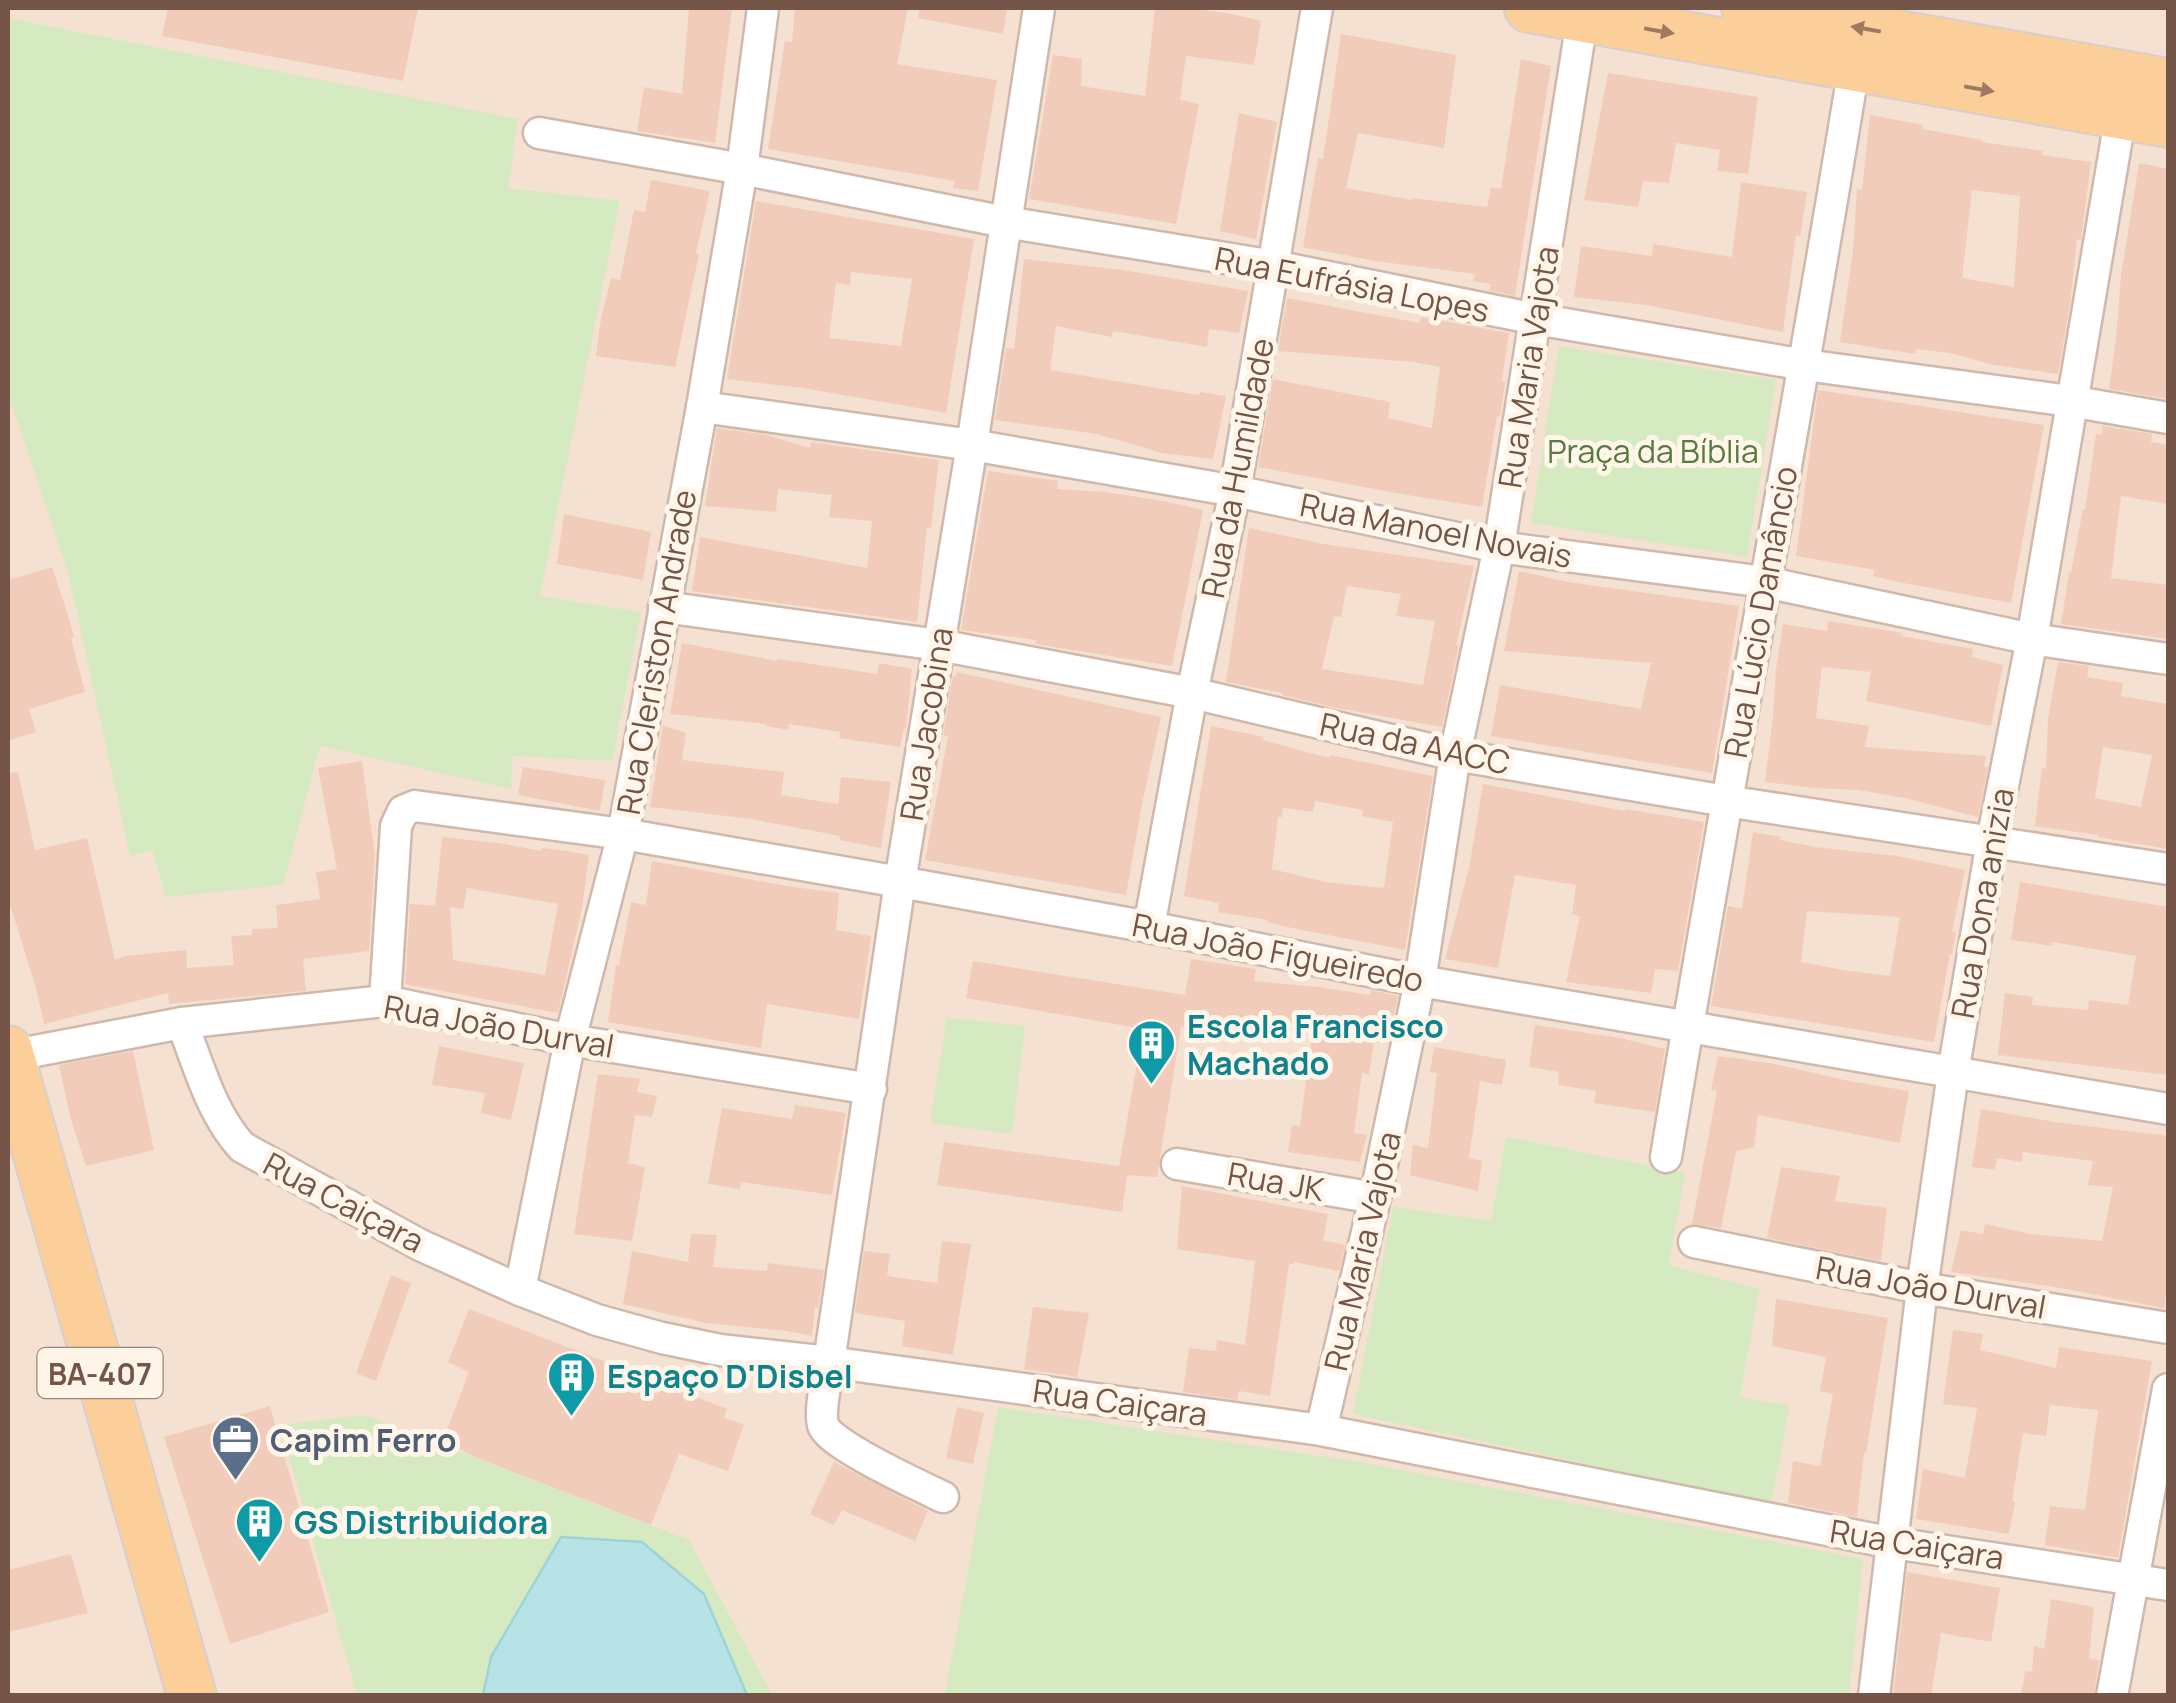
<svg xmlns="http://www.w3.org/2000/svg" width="2176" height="1703" font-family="Manrope,sans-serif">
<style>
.residential{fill:#f4e1d1}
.green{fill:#d5eac1}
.water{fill:#b7e3e6;stroke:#9dd4d8;stroke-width:2.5}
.building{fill:#f2ccba;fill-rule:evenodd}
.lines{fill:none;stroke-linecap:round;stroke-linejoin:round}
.street-casing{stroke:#d0b9ac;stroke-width:35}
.primary-casing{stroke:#d8cfcc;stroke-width:52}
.street{stroke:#fff;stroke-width:30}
.primary{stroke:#fccf9a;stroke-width:48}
.oneway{fill:#9e7a61}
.labels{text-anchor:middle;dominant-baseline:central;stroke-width:10;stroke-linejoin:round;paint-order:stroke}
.shield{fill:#fff5e9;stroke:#9e8578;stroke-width:2.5}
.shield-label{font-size:30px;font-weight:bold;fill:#755548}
.street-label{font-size:32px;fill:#755548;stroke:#fff5e9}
.park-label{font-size:32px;fill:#567b41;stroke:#fff5e9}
.culture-label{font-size:32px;font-weight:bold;fill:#0d838f;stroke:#fff5e9;text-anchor:start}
.service-label{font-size:32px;font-weight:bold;fill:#4e5e75;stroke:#fff5e9;text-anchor:start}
</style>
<rect width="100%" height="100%" fill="#fdf0e3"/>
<rect class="residential" x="8" y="8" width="2160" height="1687"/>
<g class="green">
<path d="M8 18 518 119 508 188 620 201 540 596 641 612 612 761 512 756 511 789 320 746 283 885 166 897 152 850 130 856 67 568 8 394Z"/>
<path d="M1559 346 1776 380 1747 557 1531 523Z"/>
<path d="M947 1018 1025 1026 1012 1134 930 1123Z"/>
<path d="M1506 1137 1685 1173 1669 1265 1759 1289 1740 1397 1790 1406 1771 1503 1353 1414 1393 1207 1491 1221Z"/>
<path d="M998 1407 1359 1462 1863 1559 1849 1695H945Z"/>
<path d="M364 1415 689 1540 772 1695H357L280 1425Z"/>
</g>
<path class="water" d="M561 1537 642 1542 704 1594 747 1695H483L491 1657Z"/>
<g class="building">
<path d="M168 8H418L403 81 162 36Z"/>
<path d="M689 8H732L715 143 637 131 644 87 682 94Z"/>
<path d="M795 8H908L897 64 997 80 978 191 953 188 955 181 768 149 785 41 792 42Z"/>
<path d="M919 8H1007L1003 34 918 18Z"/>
<path d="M1155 8H1187L1227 13 1261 21 1254 65 1186 56 1180 100 1199 104 1176 224 1029 199 1053 55 1082 59 1081 86 1145 96Z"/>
<path d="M1341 34 1456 55 1444 148 1358 133 1346 188 1412 200 1413 198 1487 207 1491 187 1501 189 1521 59 1551 66 1515 296 1489 290 1491 284 1473 281 1475 274 1375 261 1303 247 1318 158 1323 159Z"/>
<path d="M1608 73 1758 97 1748 174 1717 171 1720 150 1676 143 1669 183 1643 181 1638 207 1584 200Z"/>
<path d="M1239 113 1277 122 1256 239 1220 231Z"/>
<path d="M1870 115 1923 125 1922 129 1982 140V142L2043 151 2042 155 2091 162 2081 240 2077 239 2070 304 2058 374 1994 365 1950 353 1916 349 1915 354 1840 342 1853 251 1857 189 1862 190ZM1972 190 2020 196 2014 287 1962 278Z"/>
<path d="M2139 163 2168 169V399L2109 389 2116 339 2121 276Z"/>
<path d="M651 180 710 191 696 253 699 254 675 367 596 356 601 318 611 278 620 280 634 210 645 212Z"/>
<path d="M1741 182 1807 192 1800 236 1796 235 1783 332 1646 305 1574 297 1581 246 1652 256 1653 244 1732 257Z"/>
<path d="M756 201 974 239 946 413 803 388 727 379ZM851 272 912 279 901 346 829 338 836 283 850 285Z"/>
<path d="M1024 259 1123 270 1248 291 1239 333 1209 329 1207 347 1113 331 1112 337 1056 326 1050 370 1199 395 1200 392 1226 396 1213 459 1162 453 1097 434 995 420 1006 348 1014 349Z"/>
<path d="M1287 298 1420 323 1421 317 1509 333 1502 381 1505 382 1500 417 1497 416 1482 507 1401 494 1258 467 1273 379 1390 402 1388 418 1432 428 1440 367 1414 362 1278 351Z"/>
<path d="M1818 390 2044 425 2011 603 1893 581 1873 576 1875 570 1796 556Z"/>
<path d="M2103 426 2152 434 2151 442 2168 445V504L2121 496 2111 578 2168 585V639L2061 624 2069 573H2071L2083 509 2085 510 2096 434 2102 435Z"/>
<path d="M717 428 767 435 810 448 811 442 939 460 931 528 927 527 917 622 692 591 700 537 867 568 872 521 829 517 832 495 778 489 776 512 705 506Z"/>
<path d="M988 471 1058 481 1057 489 1105 492 1164 501 1203 510 1172 666 1035 644 1036 640 961 630Z"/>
<path d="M564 514 651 532 643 580 557 564Z"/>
<path d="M1249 528 1324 544 1474 566 1456 645H1459L1442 727 1337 708 1282 695V693L1226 682ZM1347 586 1401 594 1396 616 1435 621 1423 685 1322 669 1334 616 1341 617Z"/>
<path d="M52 567 67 612 74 637 71 638 85 692 29 709 36 732 8 741V580Z"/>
<path d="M1519 571 1568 582 1739 606 1712 773 1491 736 1500 685 1641 709 1651 663 1504 651Z"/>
<path d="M1828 621 1903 633 1902 636 1973 649 1972 657 2003 665 1991 726 1866 701 1871 672 1822 667 1816 718 1869 726 1865 747 1986 756 1984 766 1988 767 1978 817 1905 798 1858 790 1814 788 1765 782 1773 717 1776 670 1783 624 1827 631Z"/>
<path d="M682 643 777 661V659L800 662 877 674 879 663 912 669 906 729 904 728 900 747 839 738 840 732 789 724 788 730 766 726V724L670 714Z"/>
<path d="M2058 662 2089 666 2087 677 2123 683 2121 696 2168 704V849L2098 837V835L2035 826 2042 768 2046 769 2048 719ZM2103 747 2152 755 2141 807 2095 798Z"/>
<path d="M957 672 1161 717 1142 804 1126 895 925 860 948 736 943 735 953 676 956 677Z"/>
<path d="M663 725 686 733 682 760 784 772 781 795 838 804 841 777 891 782 881 848 840 840V836L752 819 650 807Z"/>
<path d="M1211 726 1264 737 1263 740 1329 758 1330 755 1433 776 1405 950 1292 928 1267 922 1268 920 1218 912 1219 903 1184 896ZM1315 801 1363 810 1362 816 1393 822 1384 888 1325 882 1272 869 1278 817H1282L1283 808 1313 812Z"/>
<path d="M362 761 375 855 369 951 303 959 306 991 169 1004 168 993 44 1024 36 988 8 898V773L18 772 35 850 87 838 115 960 125 956 186 950 187 968 234 965 231 936 252 935V929L278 928 276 905 320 899 316 872 337 869 318 768Z"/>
<path d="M523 767 605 780 600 811 518 795Z"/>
<path d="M1483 784 1625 811V809L1704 822 1678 971 1655 969 1651 993 1566 982 1580 916 1572 915 1576 885 1515 875 1498 968 1445 959 1469 868Z"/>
<path d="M1753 832 1781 837 1780 840 1815 847 1897 856 1965 870 1952 931 1956 932 1952 954H1950L1934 1042 1711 1006 1728 906 1742 909ZM1807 911 1900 917 1890 976 1843 970 1801 962Z"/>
<path d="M442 837 498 843 542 851V848L567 851 589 855 582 908 558 1013 405 984 410 904 441 906H435ZM467 888 558 904 545 975 453 960 450 907 463 909Z"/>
<path d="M652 861 787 886 839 893 836 930 871 936 859 1019 767 1004 761 1048 608 1022 616 965H619L631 902 646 905Z"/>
<path d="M2020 882 2168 907V1075L1998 1055 2005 993 2033 997 2032 1005 2088 1010 2089 1000 2128 1005 2136 956 2052 942V946L2011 940Z"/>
<path d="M1191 959 1256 969 1254 981 1318 987 1370 995 1371 990 1398 996 1388 1044 1374 1042 1369 1075 1362 1073 1354 1133 1367 1135 1360 1162 1288 1152 1292 1125 1300 1126 1312 1034 1248 1025 1247 1034 1181 1027 1157 1177 1127 1175 1122 1212 937 1185 944 1142 1119 1166 1143 1029 966 998 973 961 1185 995Z"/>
<path d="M1535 1025 1620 1038 1665 1049 1655 1112 1594 1103 1596 1091 1558 1085 1559 1072 1529 1067Z"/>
<path d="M439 1046 524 1063 511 1120 481 1113 485 1093 432 1085Z"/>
<path d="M1434 1047 1506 1060 1502 1085 1480 1081 1469 1158 1482 1161 1478 1191 1410 1175 1413 1145 1428 1148 1437 1073 1430 1072Z"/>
<path d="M133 1051 154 1150 86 1166 70 1116 59 1065Z"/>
<path d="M1718 1056 1770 1063 1849 1081 1909 1091 1900 1143 1758 1115 1754 1147 1736 1151 1721 1228 1692 1224 1717 1091 1711 1090Z"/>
<path d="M598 1074 640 1079 637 1092 657 1096 652 1117 635 1115 628 1163 645 1167 632 1241 574 1234Z"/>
<path d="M795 1105 846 1113 832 1195 741 1182 740 1189 708 1184 722 1108 792 1119Z"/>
<path d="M1981 1109 2055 1122 2168 1136V1276L2164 1308 2055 1287 1951 1272 1961 1230 1983 1234 1985 1224 2031 1234 2102 1241 2113 1187 2088 1185 2093 1161 2023 1152 2022 1162 1997 1158 1995 1170 1972 1167Z"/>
<path d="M1781 1167 1840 1176 1835 1201 1887 1208 1881 1261 1767 1238Z"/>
<path d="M1182 1186 1328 1214 1323 1240 1345 1245 1339 1271 1294 1262 1293 1264H1289L1270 1396 1239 1391 1237 1400 1183 1392 1189 1348 1216 1351 1217 1340 1245 1345 1255 1261 1177 1249Z"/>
<path d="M691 1234 717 1235 713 1267 767 1271 768 1263 824 1270 818 1308 815 1307 812 1336 787 1331 706 1323 623 1304 632 1251 688 1262Z"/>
<path d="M942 1241 971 1244 953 1355 902 1346 905 1321 855 1313 864 1251 890 1254 887 1276 937 1283Z"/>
<path d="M391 1275 411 1283 376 1381 356 1373Z"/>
<path d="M1776 1299 1888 1318 1866 1453H1864L1857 1517 1788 1503 1793 1461 1820 1466 1833 1394 1820 1391 1826 1357 1772 1346Z"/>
<path d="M1033 1307 1089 1313 1077 1377 1024 1369Z"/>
<path d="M469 1309 727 1409 724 1418 744 1424 728 1471 679 1454 651 1525 477 1458 443 1440 469 1372 448 1362Z"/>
<path d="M1953 1330 1983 1334 1980 1350 2056 1368 2059 1347 2152 1361 2118 1558 2045 1545 2050 1506 2085 1510 2098 1410 2050 1405 2046 1436 2023 1433 2012 1501 2015 1502 2009 1534 1916 1519 1923 1469 1965 1478 1977 1408 1943 1404Z"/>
<path d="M270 1406 329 1612 230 1644 164 1437Z"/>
<path d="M957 1407 984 1413 973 1464 946 1458Z"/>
<path d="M834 1462 928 1511 915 1541 842 1510 834 1525 810 1514Z"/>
<path d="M71 1554 88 1613 8 1632V1570Z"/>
<path d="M1907 1572 2000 1588 1991 1642 1941 1633 1931 1696H1893Z"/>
<path d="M2051 1599 2094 1607 2089 1658 2099 1660 2094 1696H2021L2025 1671 2032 1672 2034 1646 2044 1649Z"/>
</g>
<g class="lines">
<defs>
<g id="street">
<path d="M539 133 742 169 1005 222 1274 266 1536 319 1805 365 2070 401 2168 418"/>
<path d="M702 407 972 445 1235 491 1499 547 1765 582 2032 639 2168 659"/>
<path d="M664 607 939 645 1192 693 1455 755 1726 801 2168 869"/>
<path d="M1149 927 1192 693 1235 491 1317 8"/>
<path d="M385 1001 396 826 403 811 415 806 623 834 900 882 1149 927 1420 981 2168 1109"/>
<path d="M182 1023C199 1066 211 1113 242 1147L420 1245 520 1290 597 1320 662 1338 720 1350 829 1362 1321 1430 1893 1543 2168 1585"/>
<path d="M9 1056 182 1023 385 1001 570 1040 871 1089"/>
<path d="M1666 1157C1726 793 1795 431 1854 67"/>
<path d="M1177 1164 1375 1198"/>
<path d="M1694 1242 1922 1288 2168 1328"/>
<path d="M520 1290 570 1040 623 834 702 407 742 169 763 8"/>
<path d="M1321 1430 1375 1198 1420 981 1455 755 1499 547 1584 8"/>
<path d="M943 1497C922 1487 828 1444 823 1425 819 1410 827 1378 829 1362L900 882 972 445 1039 8"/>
<path d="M1874 1696 1922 1288 1953 1073 1992 841 2032 639 2121 114"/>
<path d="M2112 1696 2168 1389"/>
</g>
<g id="primary">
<path d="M1529 8 2168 123"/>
<path d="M1746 8 2168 83"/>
<path d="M8 1050 192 1696"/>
</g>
</defs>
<use href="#street" class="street-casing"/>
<use href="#primary" class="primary-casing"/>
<use href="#street" class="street"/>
<use href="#primary" class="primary"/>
</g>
<defs><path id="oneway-solid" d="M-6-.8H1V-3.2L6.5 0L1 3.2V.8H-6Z" transform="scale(2.5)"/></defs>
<g class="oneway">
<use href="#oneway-solid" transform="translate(1866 29) rotate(-170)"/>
<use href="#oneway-solid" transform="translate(1659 31) rotate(10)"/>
<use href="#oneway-solid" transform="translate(1979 89) rotate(10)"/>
</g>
<defs>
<symbol id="building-pin" viewBox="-11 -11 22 30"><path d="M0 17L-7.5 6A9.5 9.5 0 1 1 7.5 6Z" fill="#0f9aa8" stroke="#fff5e9"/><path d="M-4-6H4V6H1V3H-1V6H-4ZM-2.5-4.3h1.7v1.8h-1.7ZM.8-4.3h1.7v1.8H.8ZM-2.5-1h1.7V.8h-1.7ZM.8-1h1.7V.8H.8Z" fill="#fff"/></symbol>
<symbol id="office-pin" viewBox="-11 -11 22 30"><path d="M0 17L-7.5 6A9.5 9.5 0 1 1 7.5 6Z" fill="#5c6f8a" stroke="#fff5e9"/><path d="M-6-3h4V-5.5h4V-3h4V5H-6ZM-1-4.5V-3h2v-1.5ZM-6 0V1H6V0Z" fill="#fff"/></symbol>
</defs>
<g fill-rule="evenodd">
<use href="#building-pin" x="1124" y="1016" width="55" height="75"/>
<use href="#building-pin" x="544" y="1348" width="55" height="75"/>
<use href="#office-pin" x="208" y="1412" width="55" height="75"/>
<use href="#building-pin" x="232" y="1494" width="55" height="75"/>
</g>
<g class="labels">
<rect class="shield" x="37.5" y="1348" width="125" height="50" rx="8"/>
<g class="shield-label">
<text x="100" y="1373">BA-407</text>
</g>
<g class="street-label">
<text transform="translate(1352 284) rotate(11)">Rua Eufrásia Lopes</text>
<text transform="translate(1528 367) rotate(-81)">Rua Maria Vajota</text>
<text transform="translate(1237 468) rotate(-79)">Rua da Humildade</text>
<text transform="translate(1436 530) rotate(11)">Rua Manoel Novais</text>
<text transform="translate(1760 612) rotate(-80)">Rua Lúcio Damâncio</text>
<text transform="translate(656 652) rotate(-80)">Rua Cleriston Andrade</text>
<text transform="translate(926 724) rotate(-81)">Rua Jacobina</text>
<text transform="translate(1415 743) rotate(12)">Rua da AACC</text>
<text transform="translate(1982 903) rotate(-80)">Rua Dona anizia</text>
<text transform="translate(1278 952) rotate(11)">Rua João Figueiredo</text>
<text transform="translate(499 1026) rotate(10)">Rua João Durval</text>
<text transform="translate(1276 1181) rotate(10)">Rua JK</text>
<text transform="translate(344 1202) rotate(28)">Rua Caiçara</text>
<text transform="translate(1362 1251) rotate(-77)">Rua Maria Vajota</text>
<text transform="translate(1931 1287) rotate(10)">Rua João Durval</text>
<text transform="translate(1120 1402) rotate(8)">Rua Caiçara</text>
<text transform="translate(1917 1544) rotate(9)">Rua Caiçara</text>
</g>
<g class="park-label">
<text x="1653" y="451">Praça da Bíblia</text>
</g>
<g class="culture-label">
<text x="1187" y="1026">Escola Francisco<tspan x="1187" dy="37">Machado</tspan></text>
<text x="607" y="1376">Espaço D'Disbel</text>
<text x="294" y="1522">GS Distribuidora</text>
</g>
<g class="service-label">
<text x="270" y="1440">Capim Ferro</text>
</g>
</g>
<rect width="2176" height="1703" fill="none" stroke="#755548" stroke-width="20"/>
</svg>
